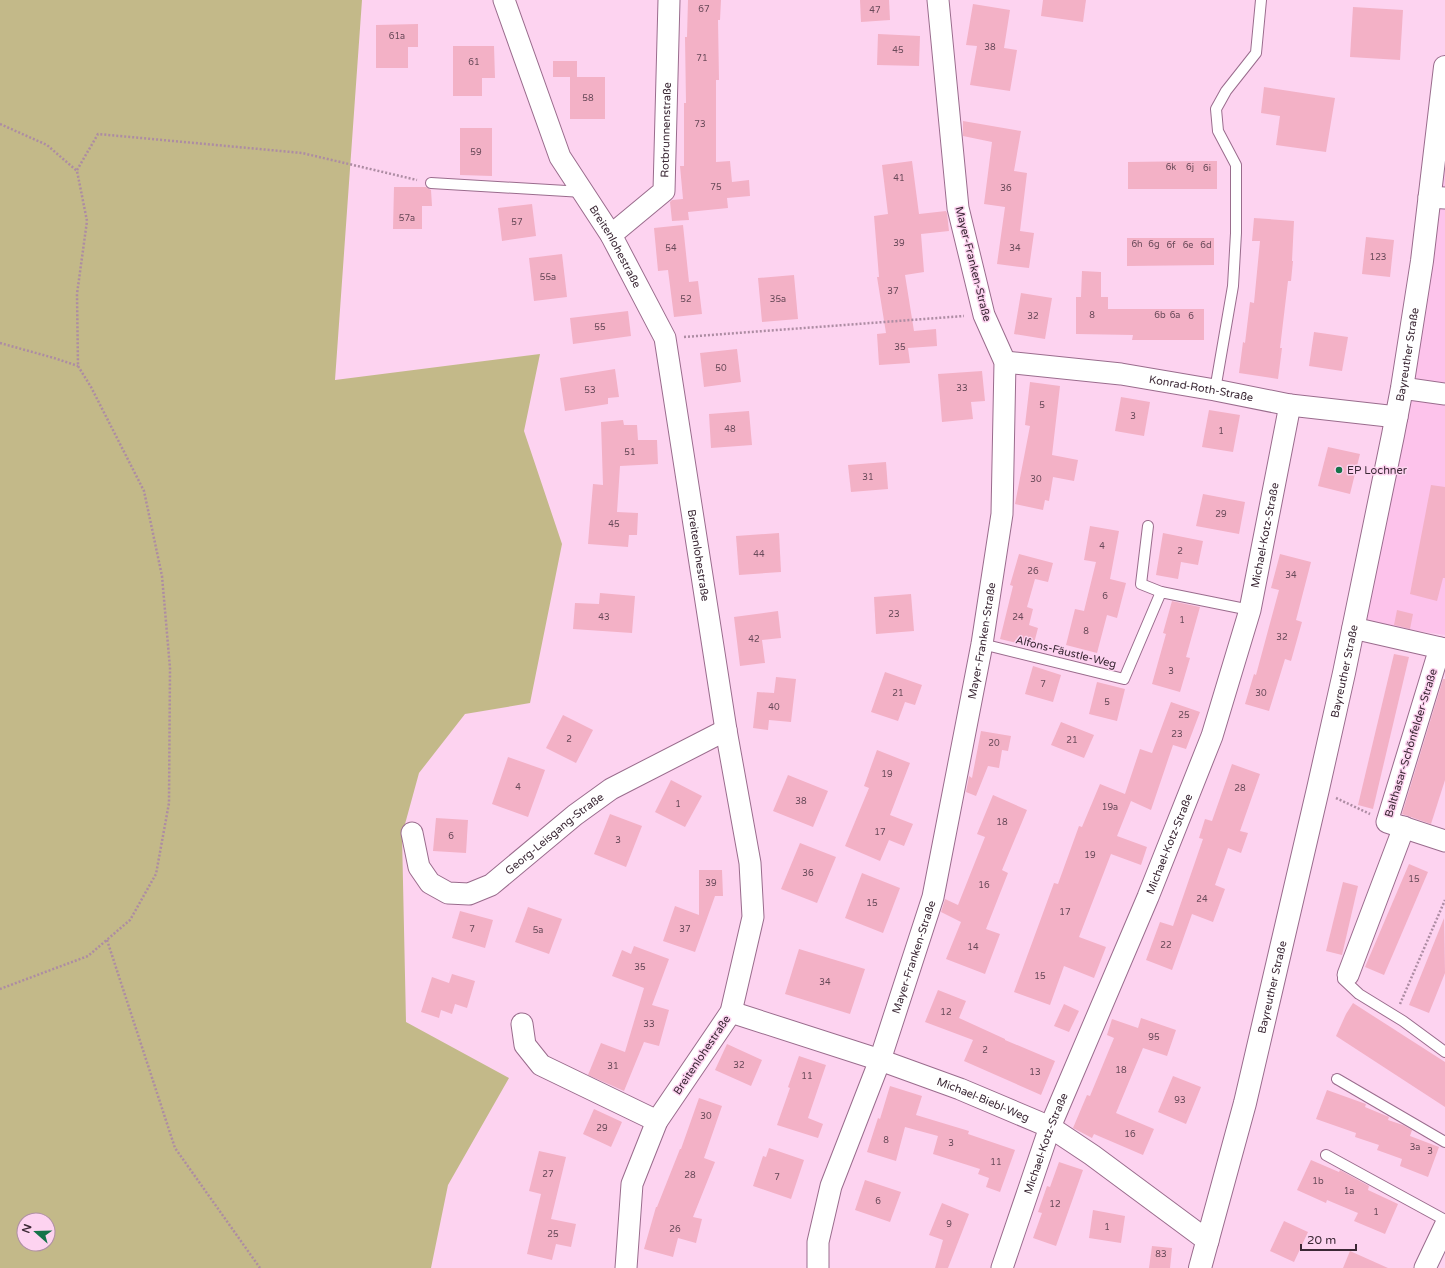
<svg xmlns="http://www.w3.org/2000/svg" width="1445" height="1268" font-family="'Varela Round',sans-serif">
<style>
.built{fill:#fdc3eb}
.green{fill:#c3b989;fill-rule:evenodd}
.building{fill:#f3b1c6}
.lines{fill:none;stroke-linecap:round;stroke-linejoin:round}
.service-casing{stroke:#9a6c8d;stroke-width:12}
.minor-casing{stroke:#9a6c8d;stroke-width:23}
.primary-casing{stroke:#9a6c8d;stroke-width:24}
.path{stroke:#ad8ca3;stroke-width:2.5;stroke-dasharray:2 2;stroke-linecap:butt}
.service{stroke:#fff;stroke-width:10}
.minor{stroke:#fff;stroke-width:21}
.primary{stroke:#fff;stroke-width:22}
.poi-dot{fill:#157349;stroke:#fdd3f0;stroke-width:1.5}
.labels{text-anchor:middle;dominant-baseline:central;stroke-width:3;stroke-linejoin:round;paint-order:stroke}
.number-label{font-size:9px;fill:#694a59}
.street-label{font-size:11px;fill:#3b2835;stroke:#fdd3f0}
.poi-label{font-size:11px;fill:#3b2835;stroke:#fdd3f0;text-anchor:start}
</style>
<rect width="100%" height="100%" fill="#fdd3f0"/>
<path class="built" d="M1445 96V635L1355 622Z"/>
<path class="green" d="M0 0H362L335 380 540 354 524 431 562 544 530 703 465 714 419 773 402 835 406 1022 509 1078 448 1185 431 1268H0ZM24 1220H48V1244H24Z"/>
<g class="building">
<path d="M688 0H721L720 20H718L719 80H716V162L730 161 732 182 749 180 750 196 727 198 728 208 688 212 689 220 672 221 670 202 672 200 683 199 680 166H684V103H686L685 37H687Z"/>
<path d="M860 0H889L890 20 861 22Z"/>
<path d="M1043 0H1086L1083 22 1041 16Z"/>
<path d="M973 4 1010 10 1004 48 1017 50 1010 91 970 85 977 46 966 45Z"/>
<path d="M1353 7 1403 10 1400 60 1350 57Z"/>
<path d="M418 24V47H408V68H376V25Z"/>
<path d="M878 34 920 36 919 66 877 65Z"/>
<path d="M453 46H494L495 78H482V96H453Z"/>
<rect x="553" y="61" width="24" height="16"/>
<rect x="570" y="77" width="35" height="42"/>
<path d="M1264 87 1335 98 1326 152 1276 145 1280 116 1261 113Z"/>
<path d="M963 121 1021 131 1014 171 1027 173 1020 231 1034 233 1029 268 997 264 1005 207 984 204 992 142 963 136Z"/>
<path d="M460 128H492V176L460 175Z"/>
<path d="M912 161 919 214 946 211 947 213 949 231 921 234 924 272 905 275 914 331 936 329 937 346 908 348 910 363 879 365 877 334 886 333 877 277H879L874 216 888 214 882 165Z"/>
<path d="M1199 161H1217V189H1128V162Z"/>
<path d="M394 187H426L431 190 432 206H422V229H393Z"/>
<path d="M532 204 536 236 502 241 498 208Z"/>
<path d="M1254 218 1294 221 1292 261H1293L1291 281H1288L1280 348H1282L1278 379 1239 373 1243 342 1245 343 1250 302 1254 303 1260 241H1252Z"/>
<path d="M683 225 689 282 698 281 702 314 674 317 668 270 658 271 654 228Z"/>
<path d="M1366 237 1394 240 1390 277 1362 274Z"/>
<path d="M1127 238H1214V265L1127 266Z"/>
<path d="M562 254 567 297 534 301 529 258Z"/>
<path d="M1082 271 1101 272V297H1108V309H1204V340H1132L1133 335 1076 334V297H1081Z"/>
<path d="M794 275 798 319 762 322 758 278Z"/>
<path d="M1021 293 1052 298 1045 339 1014 334Z"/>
<path d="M628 311 631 336 573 344 570 318Z"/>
<path d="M1314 332 1348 337 1342 371 1309 366Z"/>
<path d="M737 349 741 382 704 387 700 353Z"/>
<path d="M615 369 619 397 608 398V404L565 411 560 378Z"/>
<path d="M982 371 985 401 971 402 973 419 942 422 938 374Z"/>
<path d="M1030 382 1060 386 1052 455 1078 460 1074 481 1053 477 1049 501 1045 500 1043 510 1015 504 1030 426 1025 425Z"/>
<path d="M1121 397 1150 402 1144 436 1115 431Z"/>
<path d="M1209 410 1240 415 1233 452 1202 447Z"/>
<path d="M749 411 752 445 711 448 709 414Z"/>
<path d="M623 420 624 425H637L638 440H657L658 464 620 466 617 512 638 513 637 535H629L628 547 588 544 593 484 603 485 601 422Z"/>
<path d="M1328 447 1360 454 1350 494 1318 486Z"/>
<path d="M886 462 888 489 851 492 848 465Z"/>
<path d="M1431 485 1445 487V578H1443L1437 601 1410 594Z"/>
<path d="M1203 494 1245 502 1239 534 1196 526Z"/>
<path d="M1090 526 1119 531 1110 579 1126 583 1117 618 1107 615 1097 653 1066 645 1075 609 1084 611 1096 562 1084 560Z"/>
<path d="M779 533 781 572 739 575 736 536Z"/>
<path d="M1163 533 1203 541 1198 565 1181 562 1178 579 1156 575Z"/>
<path d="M1019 554 1053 563 1048 582 1035 579 1027 607 1033 609 1029 625 1038 628 1033 647 1000 639 1013 586 1010 585Z"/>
<path d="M1280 554 1311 562 1296 620 1302 622 1291 661 1285 659 1269 711 1245 704 1254 674 1256 675 1279 590 1271 588Z"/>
<path d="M600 593 635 596 632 633 573 629 575 603 599 604Z"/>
<path d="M911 594 914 631 876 634 874 597Z"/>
<path d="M1172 601 1200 607 1186 657 1190 658 1180 692 1152 684 1166 634 1163 633Z"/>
<path d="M1397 610 1413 614 1410 629 1394 625Z"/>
<path d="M778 611 781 638 762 640 765 663 740 666 734 617Z"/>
<path d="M1394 654 1409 657 1373 809 1358 805Z"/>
<path d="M1033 666 1061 675 1053 702 1025 694Z"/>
<path d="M885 672 922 685 915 705 905 702 898 721 871 712Z"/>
<path d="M776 677 796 679 791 722 769 720 768 730 753 728 757 692 774 693Z"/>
<path d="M1443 679H1445V780L1431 824 1402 814Z"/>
<path d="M1097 682 1125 689 1117 721 1089 714Z"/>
<path d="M1171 702 1200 712 1186 749 1173 745 1151 810 1131 801 1117 836 1147 847 1141 865 1111 854 1079 937 1106 947 1094 978 1064 966 1050 1005 1014 992 1054 883 1058 884 1079 826 1082 827 1100 784 1125 794 1140 749 1152 753Z"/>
<path d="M563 715 593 730 576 763 546 748Z"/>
<path d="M1061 722 1094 735 1084 758 1051 745Z"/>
<path d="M981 731 1011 736 1008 751 1002 750 999 768 988 766 976 796 966 792 969 776 972 778Z"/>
<path d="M877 750 910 763 890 815 913 824 904 846 889 840 880 861 845 846 869 788 864 786Z"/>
<path d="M508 757 545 770 528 817 492 804Z"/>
<path d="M1232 764 1260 774 1240 831 1248 833 1241 853 1228 848 1215 885 1225 889 1213 922 1192 914 1172 970 1146 960 1160 922 1173 926 1203 839 1199 838 1205 819 1212 821Z"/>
<path d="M788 775 828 791 813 827 773 811Z"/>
<path d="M671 780 702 796 685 827 655 812Z"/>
<path d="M993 795 1027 810 1002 870 1008 873 986 929 1000 934 985 974 946 959 961 922 941 912 945 899 958 905 985 837 977 834Z"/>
<path d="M610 814 642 826 626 867 594 854Z"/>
<path d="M436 818 468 820 466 853 433 851Z"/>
<path d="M800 843 836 857 817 903 781 889Z"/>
<path d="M1409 864 1428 872 1384 975 1365 967Z"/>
<path d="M699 870H722L723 896H715L695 952 663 941 675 906 699 915Z"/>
<path d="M862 873 900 888 883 933 845 918Z"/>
<path d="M1343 882 1358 886 1342 955 1326 951Z"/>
<path d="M528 907 562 919 549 954 515 942Z"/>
<path d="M460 911 493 920 485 948 452 938Z"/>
<path d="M1444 918 1445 973 1429 1013 1409 1005Z"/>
<path d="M634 946 669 959 652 1005 669 1010 659 1046 644 1042 624 1091 588 1075 601 1043 625 1052 644 988 612 976 622 950 631 954Z"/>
<path d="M799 949 865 969 850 1014 785 994Z"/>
<path d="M452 974 475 981 467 1008 455 1004 452 1014 441 1010 439 1018 421 1012 432 977 449 983Z"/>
<path d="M938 990 966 1001 959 1018 1005 1039V1040L1055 1061 1041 1095 964 1061 973 1040 925 1022Z"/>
<path d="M1353 1003 1445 1062V1107L1336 1036 1346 1014Z"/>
<path d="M1064 1004 1079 1011 1069 1032 1054 1026Z"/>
<path d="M1141 1018 1176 1030 1167 1056 1143 1048 1116 1113 1154 1129 1143 1155 1094 1134 1092 1138 1073 1128 1087 1095 1090 1096 1114 1038 1107 1035 1112 1019 1138 1028Z"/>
<path d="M727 1044 762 1060 751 1086 715 1070Z"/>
<path d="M799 1056 826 1065 808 1118 823 1124 818 1138 777 1125 790 1088 788 1087Z"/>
<path d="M1173 1076 1201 1087 1186 1124 1158 1112Z"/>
<path d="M890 1086 922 1096 916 1115 969 1131 968 1134 1015 1150 1000 1192 986 1187 989 1178 978 1174 980 1169 933 1154 938 1136 905 1127 896 1161 867 1152 878 1118 880 1119Z"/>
<path d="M1327 1090 1366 1104 1365 1107 1389 1117 1388 1120 1403 1125 1412 1130 1410 1136 1439 1147 1428 1177 1400 1166 1402 1159 1377 1150 1379 1145 1355 1137 1356 1133 1316 1119Z"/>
<path d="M699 1098 722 1106 704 1158 715 1162 693 1217 702 1219 696 1243 678 1238 673 1257 644 1249 656 1207H657L680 1149H681Z"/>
<path d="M594 1109 622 1122 611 1147 583 1134Z"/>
<path d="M769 1148 804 1160 791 1199 753 1186 763 1156 766 1157Z"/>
<path d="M539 1151 566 1157 551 1219 576 1224 571 1247 556 1244 552 1260 527 1254 541 1194 529 1191Z"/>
<path d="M1311 1160 1339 1172 1340 1170 1369 1186 1368 1190 1398 1204 1385 1234 1354 1221 1358 1213 1327 1200 1326 1203 1297 1190Z"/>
<path d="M1059 1162 1083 1170 1056 1246 1033 1238 1042 1213 1038 1212 1047 1186 1050 1187Z"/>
<path d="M865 1180 901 1192 890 1222 855 1210Z"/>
<path d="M942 1203 969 1214 948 1268H935L943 1240 929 1235Z"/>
<path d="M1093 1210 1125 1216 1121 1243 1089 1238Z"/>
<path d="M1284 1221 1308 1232 1294 1262 1270 1251Z"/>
<path d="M1152 1246 1172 1248 1170 1268H1149Z"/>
<path d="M1350 1251 1388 1268H1343Z"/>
</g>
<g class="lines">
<defs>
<g id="service">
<path d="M431 183 583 192"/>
<path d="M1215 390 1233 286 1236 233V165L1218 131 1216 109 1226 91 1256 53 1261 0"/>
<path d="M1148 526 1141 584 1161 592"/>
<path d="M982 644 1124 679 1161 592 1250 610"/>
<path d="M1343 979 1359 994 1403 1021 1445 1052"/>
<path d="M1337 1079 1445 1142"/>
<path d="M1326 1155 1445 1220"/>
</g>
<g id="minor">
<path id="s1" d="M504 0 560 157 611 235 665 338 726 730 750 863 753 917 731 1012 657 1121 632 1184 626 1268"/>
<path d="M1429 197 1445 198"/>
<path id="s2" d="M611 235 664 191 669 0"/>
<path id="s3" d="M1005 362 1121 374 1215 390 1290 405 1397 417"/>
<path d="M1402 388 1445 394"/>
<path d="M1353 628 1445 649"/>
<path d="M1440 648 1387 822 1445 841"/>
<path id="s4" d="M412 833 419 867 430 883 448 893 469 894 491 885 575 815 611 789 726 730"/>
<path d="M1348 975 1404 827"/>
<path id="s5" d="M731 1012 880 1060 960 1089 1050 1127 1092 1155 1208 1241"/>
<path d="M522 1024 525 1045 541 1065 657 1121"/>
<path id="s6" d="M818 1268V1242L831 1186 880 1060 933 897 982 644 1002 514 1005 362 984 315 958 208 938 0"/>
<path id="s7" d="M1002 1268 1050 1127 1148 897 1212 736 1250 610 1290 405"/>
<path d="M1425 1268 1445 1226"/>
</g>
<g id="primary">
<path id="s8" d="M1200 1268 1245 1103 1318 789 1344 673 1393 435 1402 388 1422 261 1445 67"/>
</g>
</defs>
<use href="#service" class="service-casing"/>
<use href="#minor" class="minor-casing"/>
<use href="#primary" class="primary-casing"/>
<g class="path">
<path d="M0 124 47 145 77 171 87 221 77 294 78 366 91 387 144 491 162 576 170 668 169 803 156 874 130 920 88 956 0 989"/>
<path d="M77 170 98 134 302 153 417 180"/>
<path d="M684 337 964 316"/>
<path d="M0 343 54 358 78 366"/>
<path d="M1336 798 1370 814"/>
<path d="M107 940 175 1148 260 1268"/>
<path d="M1400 1004 1445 900"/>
</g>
<use href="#service" class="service"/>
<use href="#minor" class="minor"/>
<use href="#primary" class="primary"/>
</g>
<circle class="poi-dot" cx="1339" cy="470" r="4"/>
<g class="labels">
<g class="number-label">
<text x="704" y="9">67</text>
<text x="875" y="10">47</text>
<text x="397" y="36">61a</text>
<text x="990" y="47">38</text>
<text x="898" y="50">45</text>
<text x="702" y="58">71</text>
<text x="474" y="62">61</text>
<text x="588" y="98">58</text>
<text x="700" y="124">73</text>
<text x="476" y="152">59</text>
<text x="1171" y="167">6k</text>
<text x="1190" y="167">6j</text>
<text x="1207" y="168">6i</text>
<text x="899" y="178">41</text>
<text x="716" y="187">75</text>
<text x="1006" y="188">36</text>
<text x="407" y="218">57a</text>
<text x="517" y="222">57</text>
<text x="899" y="243">39</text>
<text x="1137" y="244">6h</text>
<text x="1154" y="244">6g</text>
<text x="1171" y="245">6f</text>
<text x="1188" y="245">6e</text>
<text x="1206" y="245">6d</text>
<text x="671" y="248">54</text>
<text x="1015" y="248">34</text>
<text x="1378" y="257">123</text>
<text x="548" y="277">55a</text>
<text x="893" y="291">37</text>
<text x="686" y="299">52</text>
<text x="778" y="299">35a</text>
<text x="1092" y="315">8</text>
<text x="1160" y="315">6b</text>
<text x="1175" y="315">6a</text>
<text x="1033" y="316">32</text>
<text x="1191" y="316">6</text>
<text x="600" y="327">55</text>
<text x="900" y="347">35</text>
<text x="721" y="368">50</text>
<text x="962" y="388">33</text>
<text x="590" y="390">53</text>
<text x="1042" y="405">5</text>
<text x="1133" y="416">3</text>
<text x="730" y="429">48</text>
<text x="1221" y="431">1</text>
<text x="630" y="452">51</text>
<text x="868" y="477">31</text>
<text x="1036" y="479">30</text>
<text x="1221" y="514">29</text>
<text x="614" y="524">45</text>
<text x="1102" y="546">4</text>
<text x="1180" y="551">2</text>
<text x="759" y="554">44</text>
<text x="1033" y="571">26</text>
<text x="1291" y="575">34</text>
<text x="1105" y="596">6</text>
<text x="894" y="614">23</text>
<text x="604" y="617">43</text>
<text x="1018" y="617">24</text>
<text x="1182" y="620">1</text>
<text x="1086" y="631">8</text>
<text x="1282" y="637">32</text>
<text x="754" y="639">42</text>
<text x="1171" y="671">3</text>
<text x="1043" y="684">7</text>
<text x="898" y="693">21</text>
<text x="1261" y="693">30</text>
<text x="1107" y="702">5</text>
<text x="774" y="707">40</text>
<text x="1184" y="715">25</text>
<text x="1177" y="734">23</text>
<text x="569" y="739">2</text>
<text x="1072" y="740">21</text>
<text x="994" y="743">20</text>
<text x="887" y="774">19</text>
<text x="518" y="787">4</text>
<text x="1240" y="788">28</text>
<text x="801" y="801">38</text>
<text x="678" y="804">1</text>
<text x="1110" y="807">19a</text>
<text x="1002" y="822">18</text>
<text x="880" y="832">17</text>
<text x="451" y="836">6</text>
<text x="618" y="840">3</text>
<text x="1090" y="855">19</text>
<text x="808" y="873">36</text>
<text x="1414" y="879">15</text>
<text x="711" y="883">39</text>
<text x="984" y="885">16</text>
<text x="1202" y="899">24</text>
<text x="872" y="903">15</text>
<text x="1065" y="912">17</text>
<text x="472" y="929">7</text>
<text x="685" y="929">37</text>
<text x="538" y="930">5a</text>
<text x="1166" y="945">22</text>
<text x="973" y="947">14</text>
<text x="640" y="967">35</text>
<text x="1040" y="976">15</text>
<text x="825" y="982">34</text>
<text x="946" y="1012">12</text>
<text x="649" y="1024">33</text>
<text x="1154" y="1037">95</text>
<text x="985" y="1050">2</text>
<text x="739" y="1065">32</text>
<text x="613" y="1066">31</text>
<text x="1121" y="1070">18</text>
<text x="1035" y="1072">13</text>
<text x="807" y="1076">11</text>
<text x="1180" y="1100">93</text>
<text x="706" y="1116">30</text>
<text x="602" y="1128">29</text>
<text x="1130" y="1134">16</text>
<text x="886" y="1140">8</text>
<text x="951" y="1143">3</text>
<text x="1415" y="1147">3a</text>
<text x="1430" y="1151">3</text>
<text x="996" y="1162">11</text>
<text x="548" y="1174">27</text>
<text x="690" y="1175">28</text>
<text x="777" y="1177">7</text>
<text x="1318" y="1181">1b</text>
<text x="1349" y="1191">1a</text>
<text x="878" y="1201">6</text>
<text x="1055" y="1204">12</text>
<text x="1376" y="1212">1</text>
<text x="949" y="1224">9</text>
<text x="1107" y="1227">1</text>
<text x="675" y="1229">26</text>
<text x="553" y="1234">25</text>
<text x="1161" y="1254">83</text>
</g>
<g class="street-label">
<text stroke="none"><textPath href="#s2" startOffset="130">Rotbrunnenstraße</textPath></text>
<text stroke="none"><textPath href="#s1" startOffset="272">Breitenlohestraße</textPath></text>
<text transform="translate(973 264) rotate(76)">Mayer-Franken-Straße</text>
<text stroke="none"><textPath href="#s8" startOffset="937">Bayreuther Straße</textPath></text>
<text stroke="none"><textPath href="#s3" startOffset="198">Konrad-Roth-Straße</textPath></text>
<text stroke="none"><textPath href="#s7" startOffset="780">Michael-Kotz-Straße</textPath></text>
<text stroke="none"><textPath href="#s1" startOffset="596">Breitenlohestraße</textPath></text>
<text stroke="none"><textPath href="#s6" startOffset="651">Mayer-Franken-Straße</textPath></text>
<text transform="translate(1066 652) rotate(14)">Alfons-Fäustle-Weg</text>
<text stroke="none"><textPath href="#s8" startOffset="614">Bayreuther Straße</textPath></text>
<text transform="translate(1411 743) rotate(-73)">Balthasar-Schönfelder-Straße</text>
<text stroke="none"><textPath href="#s4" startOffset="201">Georg-Leisgang-Straße</textPath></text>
<text stroke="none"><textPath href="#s7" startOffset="456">Michael-Kotz-Straße</textPath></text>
<text stroke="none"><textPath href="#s6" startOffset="327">Mayer-Franken-Straße</textPath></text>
<text stroke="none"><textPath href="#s8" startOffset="290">Bayreuther Straße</textPath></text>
<text transform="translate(702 1055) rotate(-56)">Breitenlohestraße</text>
<text stroke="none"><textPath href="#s5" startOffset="267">Michael-Biebl-Weg</textPath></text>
<text stroke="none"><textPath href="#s7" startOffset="132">Michael-Kotz-Straße</textPath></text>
</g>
<g class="poi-label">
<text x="1347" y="470">EP Lochner</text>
</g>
</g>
<g transform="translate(36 1232) rotate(290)"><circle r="19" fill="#fdd3f0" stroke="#af8fa5"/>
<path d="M0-3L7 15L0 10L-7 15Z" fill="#157349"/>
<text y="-6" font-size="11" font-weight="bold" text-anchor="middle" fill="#3b2835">N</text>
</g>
<path d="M1301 1244v6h55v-6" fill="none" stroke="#3b2835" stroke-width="2"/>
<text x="1307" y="1244" font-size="12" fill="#3b2835" stroke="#fdd3f0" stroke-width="3" paint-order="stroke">20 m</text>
</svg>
